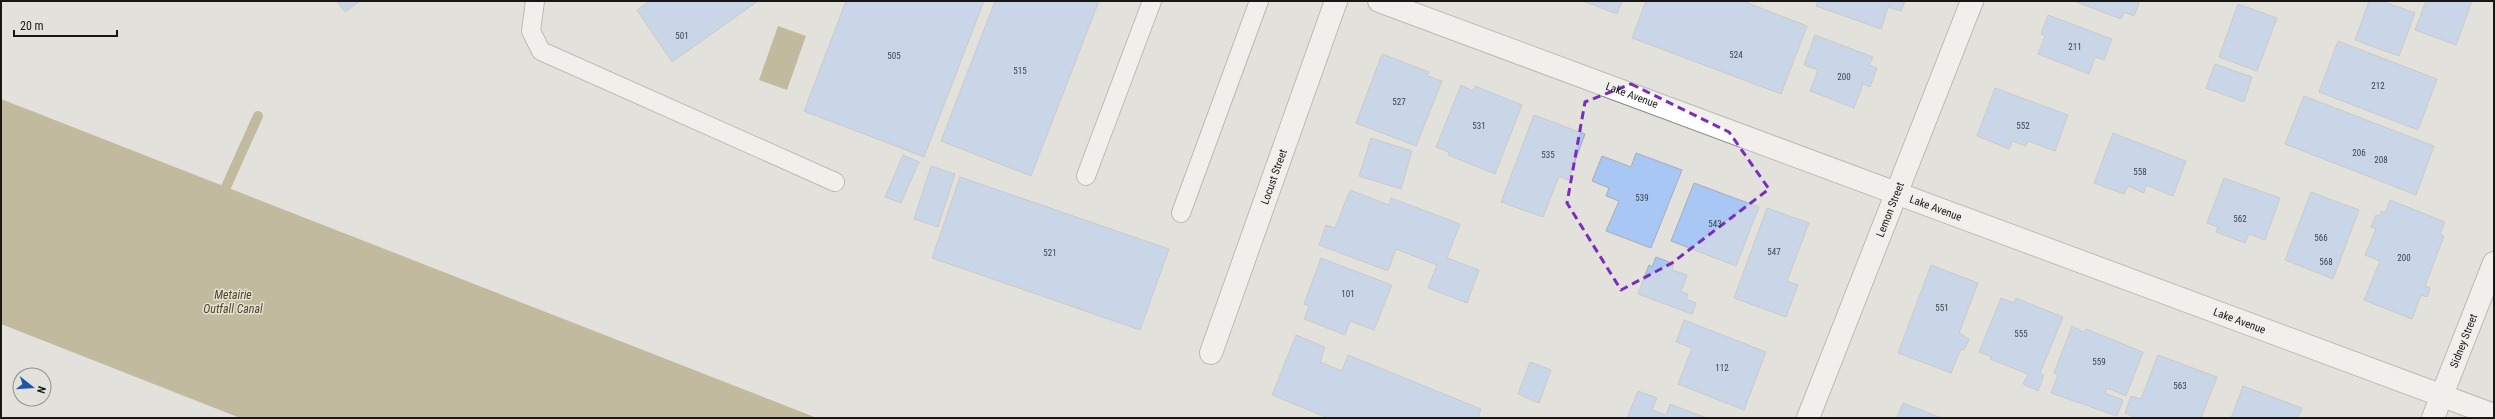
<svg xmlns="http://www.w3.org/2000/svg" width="2495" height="419" font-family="'Roboto Condensed',sans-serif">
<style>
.water{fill:#998955}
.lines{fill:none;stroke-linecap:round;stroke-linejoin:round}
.stream{stroke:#998955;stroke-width:10}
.building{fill:#a8c7f5;stroke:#a9adb2}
.lane-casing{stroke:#8b8a84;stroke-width:20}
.street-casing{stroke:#8b8a84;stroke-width:24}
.lane{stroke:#fff;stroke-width:18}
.street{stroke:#fff;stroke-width:22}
.marked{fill:none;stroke:#7b2cbf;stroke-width:3;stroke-dasharray:8 5;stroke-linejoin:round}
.labels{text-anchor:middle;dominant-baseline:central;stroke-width:3;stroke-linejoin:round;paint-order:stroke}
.number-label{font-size:9px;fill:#3c434d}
.street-label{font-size:11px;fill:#181715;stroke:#e3e1db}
.water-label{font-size:12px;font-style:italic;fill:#504319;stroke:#e3e1db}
</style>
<rect width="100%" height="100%" fill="#e3e1db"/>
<g class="water">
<path d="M778 26 806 36 787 90 759 80Z"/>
<path d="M1 99 817 418H240L1 324Z"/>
</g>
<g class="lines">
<path class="stream" d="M226 187 258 116"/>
</g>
<g class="building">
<path d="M337 1H360L345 12Z"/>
<path d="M650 1H758L672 62 637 10Z"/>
<path d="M846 1H984L924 157 804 111Z"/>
<path d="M995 1H1099L1031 176 941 141Z"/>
<path d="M1583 1H1622L1617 14Z"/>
<path d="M1646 1H1743L1807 26 1781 94 1632 38Z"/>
<path d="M1818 1H1905L1901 11 1888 7 1881 29 1816 6Z"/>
<path d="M2074 1H2135L2139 3 2134 16 2124 12 2121 19Z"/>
<path d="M2369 1H2382L2415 13 2399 56 2355 40Z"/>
<path d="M2426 1H2472L2456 45 2415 30Z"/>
<path d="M2238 4 2277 18 2257 71 2219 57Z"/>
<path d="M2048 15 2112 39 2104 60 2095 57 2089 74 2038 54 2045 36 2041 34Z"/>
<path d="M1815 35 1873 57 1869 65 1877 68 1870 87 1863 84 1854 108 1810 91 1818 70 1804 65Z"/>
<path d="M2338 41 2437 79 2418 130 2319 92Z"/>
<path d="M1382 54 1429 72 1427 76 1442 81 1416 146 1356 123Z"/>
<path d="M2215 64 2252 77 2244 102 2206 88Z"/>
<path d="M1461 85 1473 91 1475 86 1522 105 1495 174 1448 155 1449 152 1436 147Z"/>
<path d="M1995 88 2068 115 2055 151 2028 141 2026 146 2012 141 2009 149 1977 136Z"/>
<path d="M2304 96 2434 146 2416 195 2285 144Z"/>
<path d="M1534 115 1585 134 1568 180 1559 176 1543 217 1501 202Z"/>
<path d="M2113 133 2186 161 2173 196 2146 185 2144 193 2128 186 2124 194 2094 183Z"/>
<path d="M1371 138 1412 151 1401 189 1359 176Z"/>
<path d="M1636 153 1682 170 1651 248 1606 231 1619 201 1606 196 1609 188 1592 181 1602 156 1631 167Z"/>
<path d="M903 155 919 162 901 203 885 197Z"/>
<path d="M931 166 955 174 938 227 914 219Z"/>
<path d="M960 177 1169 249 1140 330 932 258Z"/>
<path d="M2224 178 2280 198 2265 240 2249 234 2245 243 2216 232 2218 227 2207 223Z"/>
<path d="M1694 183 1759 207 1736 266 1671 241Z"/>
<path d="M1350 190 1389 205 1391 198 1460 224 1447 258 1479 270 1467 303 1428 288 1437 265 1396 249 1388 271 1319 245 1326 225 1335 228Z"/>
<path d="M2311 192 2359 210 2333 279 2285 260Z"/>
<path d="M2390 200 2445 222 2440 234 2444 236 2425 286 2430 288 2427 297 2421 295 2412 319 2364 300 2380 261 2365 255 2376 229 2371 227 2376 215 2379 216 2382 211 2385 213Z"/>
<path d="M1767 208 1809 223 1787 281 1798 285 1786 317 1734 298Z"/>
<path d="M1656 257 1674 264 1672 270 1687 275 1681 292 1688 294 1686 299 1696 303 1692 314 1638 294 1649 265 1652 267Z"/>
<path d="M1321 258 1392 285 1374 330 1350 321 1345 335 1304 319 1309 306 1304 304Z"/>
<path d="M1931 265 1978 283 1959 333 1969 339 1964 350 1961 349 1951 373 1898 353Z"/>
<path d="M2001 298 2014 303 2016 298 2063 317 2040 373 2044 375 2038 391 2023 384 2028 374 1990 359 1992 357 1979 352Z"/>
<path d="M1684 320 1766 352 1744 410 1678 384 1692 348 1676 342Z"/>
<path d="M2072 326 2084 332 2086 329 2143 352 2126 396 2107 388 2105 393 2123 400 2117 416 2051 393 2058 375 2054 373Z"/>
<path d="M1296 335 1325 347 1320 362 1342 371 1348 355 1481 409 1478 418H1328L1272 395Z"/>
<path d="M2158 355 2217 377 2201 418H2136L2125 413 2131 396 2141 399Z"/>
<path d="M1530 362 1551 370 1539 403 1518 394Z"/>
<path d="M2243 386 2302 408 2298 418H2231Z"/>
<path d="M1638 391 1657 398 1652 410 1666 415 1670 404 1707 418H1627Z"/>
<path d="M1903 403 1942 418H1897Z"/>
</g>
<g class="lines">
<defs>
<g id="lane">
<path d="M535 1 531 31 541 51 835 182"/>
<path d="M1086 176 1152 1"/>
<path d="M1181 213 1259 1"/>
</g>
<g id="street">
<path id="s1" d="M1379 1 2494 415"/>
<path id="s2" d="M1211 353 1336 1"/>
<path id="s3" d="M1808 418 1972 1"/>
<path id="s4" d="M2433 418 2494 263"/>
</g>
</defs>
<use href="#lane" class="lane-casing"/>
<use href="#street" class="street-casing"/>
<use href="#lane" class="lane"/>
<use href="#street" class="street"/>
</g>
<path d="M0 0H2495V419H0ZM1631 84 1729 132 1769 189 1672 263 1621 290 1567 203 1585 102Z" fill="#e3e1db" fill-opacity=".55" fill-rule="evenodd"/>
<path class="marked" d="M1631 84 1729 132 1769 189 1672 263 1621 290 1567 203 1585 102Z"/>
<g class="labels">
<g class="number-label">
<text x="682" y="36">501</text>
<text x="2075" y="47">211</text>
<text x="1736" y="55">524</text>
<text x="894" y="56">505</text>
<text x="1020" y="71">515</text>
<text x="1844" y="77">200</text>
<text x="2378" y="86">212</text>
<text x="1399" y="102">527</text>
<text x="1479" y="126">531</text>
<text x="2023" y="126">552</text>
<text x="2359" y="153">206</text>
<text x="1548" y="155">535</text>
<text x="2381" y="160">208</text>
<text x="2140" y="172">558</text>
<text x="1642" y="198">539</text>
<text x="2240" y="219">562</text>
<text x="1715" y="224">543</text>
<text x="2321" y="238">566</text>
<text x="1774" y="252">547</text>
<text x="1050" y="253">521</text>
<text x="2404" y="258">200</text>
<text x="2326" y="262">568</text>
<text x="1348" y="294">101</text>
<text x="1942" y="308">551</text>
<text x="2021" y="334">555</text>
<text x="2099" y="362">559</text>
<text x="1722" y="368">112</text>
<text x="2180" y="386">563</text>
</g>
<g class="street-label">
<text stroke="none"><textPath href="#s1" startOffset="270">Lake Avenue</textPath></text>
<text stroke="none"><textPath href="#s2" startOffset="187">Locust Street</textPath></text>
<text stroke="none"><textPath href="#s1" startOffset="594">Lake Avenue</textPath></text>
<text stroke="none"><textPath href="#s3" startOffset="224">Lemon Street</textPath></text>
<text stroke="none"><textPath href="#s1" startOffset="918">Lake Avenue</textPath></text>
<text stroke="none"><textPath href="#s4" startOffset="83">Sidney Street</textPath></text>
</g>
<g class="water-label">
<text x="233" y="295">Metairie<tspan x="233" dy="14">Outfall Canal</tspan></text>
</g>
</g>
<rect width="2495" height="419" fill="none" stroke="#181715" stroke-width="4"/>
<g transform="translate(32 387) rotate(107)"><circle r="19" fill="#e3e1db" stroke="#92908c"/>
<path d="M0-3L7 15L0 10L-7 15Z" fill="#1e56a8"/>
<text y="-6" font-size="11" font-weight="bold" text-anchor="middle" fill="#181715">N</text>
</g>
<path d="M14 30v6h103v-6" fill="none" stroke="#181715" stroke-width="2"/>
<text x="20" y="30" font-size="12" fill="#181715" stroke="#e3e1db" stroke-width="3" paint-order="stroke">20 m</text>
</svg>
